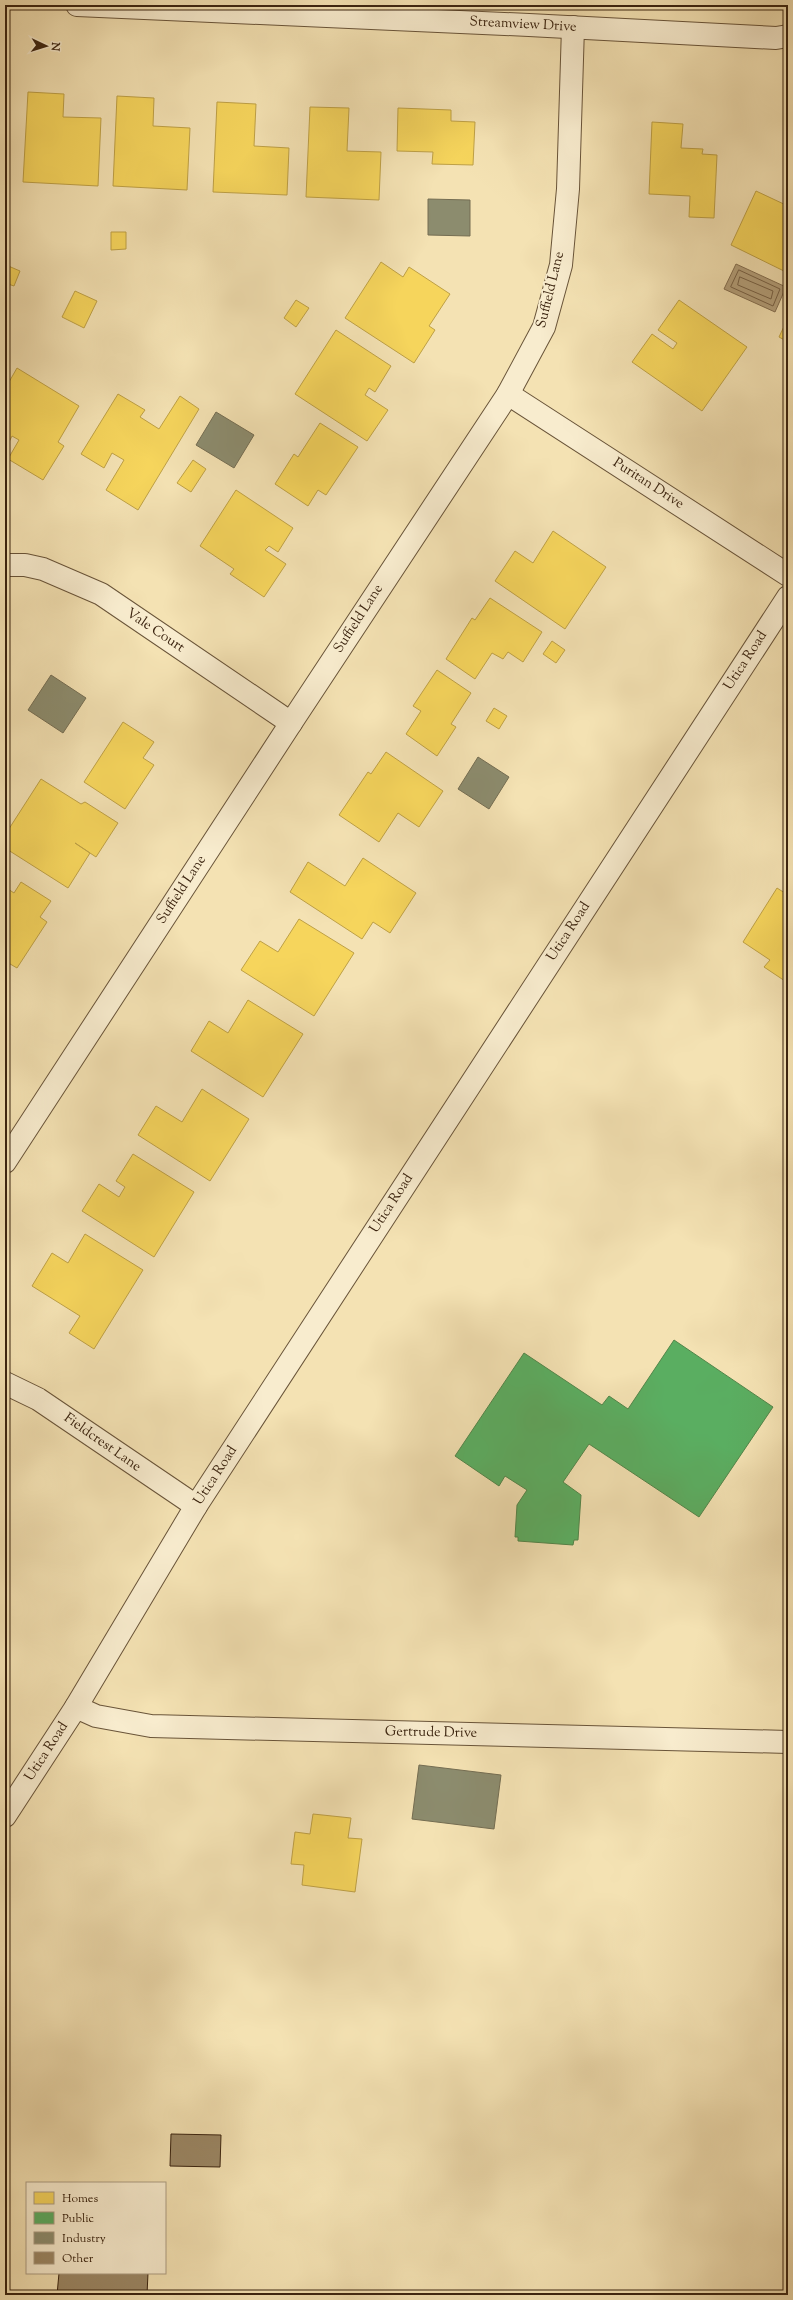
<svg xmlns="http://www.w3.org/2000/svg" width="793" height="2300" font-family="'Sorts Mill Goudy',serif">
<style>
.water{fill:#b5a17c;stroke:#846f51}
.homes{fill:#f6d55c;stroke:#bea045}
.public{fill:#5aae61;stroke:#518549}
.industry{fill:#8c8c6e;stroke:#746d52}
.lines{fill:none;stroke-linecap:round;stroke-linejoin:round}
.shore{stroke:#786246;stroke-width:1}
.building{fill:#9b8765;stroke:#3b2410}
.minor-casing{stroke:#695439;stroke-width:24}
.tertiary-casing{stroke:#695439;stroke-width:24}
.minor{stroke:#f8ecce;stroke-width:22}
.tertiary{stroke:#f8ecce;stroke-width:22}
.labels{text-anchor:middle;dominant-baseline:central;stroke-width:4;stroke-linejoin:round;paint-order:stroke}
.street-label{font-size:14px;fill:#3b2410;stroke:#f8ecce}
</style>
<rect width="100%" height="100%" fill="#f4e2b3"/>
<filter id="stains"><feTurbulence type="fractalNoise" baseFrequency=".005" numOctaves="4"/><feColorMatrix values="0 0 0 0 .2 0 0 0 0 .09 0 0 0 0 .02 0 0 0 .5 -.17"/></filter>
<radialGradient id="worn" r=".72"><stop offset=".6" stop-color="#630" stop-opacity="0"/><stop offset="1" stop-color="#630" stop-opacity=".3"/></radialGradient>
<path class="water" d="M736 264 786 287 775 312 724 289Z"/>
<g class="homes">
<path d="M28 92 64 94 63 117 101 118 98 186 23 182Z"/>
<path d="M117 96 154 98 153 126 190 128 187 190 113 186Z"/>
<path d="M217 102 256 104 254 146 289 148 287 195 213 192Z"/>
<path d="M310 107 349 108 347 151 381 152 379 200 306 197Z"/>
<path d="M398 108 451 110V121L475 122 473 165 432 164 433 152 397 151Z"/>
<path d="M652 122 683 124 681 148 703 149 702 154 717 155 714 218 689 217 690 196 649 194Z"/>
<path d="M756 191 788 206V273L731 245Z"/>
<path d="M111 232H126V249L111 250Z"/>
<path d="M381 262 403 277 409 267 450 294 429 326 435 330 414 363 345 318Z"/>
<path d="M6 265 20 271 14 286 5 283Z"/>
<path d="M75 291 97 301 84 328 62 317Z"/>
<path d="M296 300 309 308 296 327 284 318Z"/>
<path d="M679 300 747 347 702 411 632 362 652 334 673 349 677 343 658 330Z"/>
<path d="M788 318V342L779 337Z"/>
<path d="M336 330 391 366 375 392 369 388 365 395 388 410 367 441 295 394Z"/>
<path d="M17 368 79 406 58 442 64 446 43 480 8 459 19 440 12 436 8 444 5 443V389Z"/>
<path d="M118 394 145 410 140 417 159 429 180 396 199 409 138 510 106 490 124 460 112 453 104 468 81 454Z"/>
<path d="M320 423 358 447 326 495 318 490 308 506 275 484 294 454 298 457Z"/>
<path d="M193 460 206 469 191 492 177 483Z"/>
<path d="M236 490 293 528 278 552 269 546 265 550 286 564 264 597 230 574 234 569 200 546Z"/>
<path d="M553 531 606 567 565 629 495 581 515 551 533 563Z"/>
<path d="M490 598 542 632 523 662 508 652 503 659 492 653 475 679 446 659 472 618 475 620Z"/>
<path d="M552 641 565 650 556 663 543 654Z"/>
<path d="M437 670 471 693 451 724 456 727 437 756 406 734 421 711 413 706Z"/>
<path d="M494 708 507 716 499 729 486 721Z"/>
<path d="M123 722 154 742 143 758 154 765 125 809 84 782Z"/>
<path d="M386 752 443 791 419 827 398 813 379 842 339 815 368 772 371 774Z"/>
<path d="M41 779 81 804 85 802 118 823 96 857 75 843 90 853 68 888 5 848V835Z"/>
<path d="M363 858 416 893 390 933 373 922 362 939 290 892 308 862 345 886Z"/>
<path d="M21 882 51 901 40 917 47 922 17 968 5 961V887L14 893Z"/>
<path d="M777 888 788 895V983L764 967 770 960 743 942Z"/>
<path d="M299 919 354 953 314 1016 241 970 260 941 278 952Z"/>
<path d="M248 1000 303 1034 263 1097 191 1051 209 1021 228 1033Z"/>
<path d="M202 1089 249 1119 210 1181 138 1135 156 1106 182 1122Z"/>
<path d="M133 1154 194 1192 154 1257 82 1211 99 1184 119 1197 125 1187 116 1181Z"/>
<path d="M85 1234 143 1270 94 1349 69 1333 80 1316 32 1286 52 1253 68 1263Z"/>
<path d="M313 1814 351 1818 348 1838 362 1839 355 1892 302 1885 304 1865 291 1864 295 1832 310 1834Z"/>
</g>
<path class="public" d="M674 1340 773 1407 699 1517 589 1444 563 1482 581 1495 578 1540H574L573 1545 518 1541V1537H515L517 1505 527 1490 505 1476 499 1486 455 1456 524 1353 602 1405 609 1396 628 1409Z"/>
<g class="industry">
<path d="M428 199 470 200V236L428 235Z"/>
<path d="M216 412 254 435 234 468 196 445Z"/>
<path d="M51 675 86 698 63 733 28 710Z"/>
<path d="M478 757 509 777 489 809 458 789Z"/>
<path d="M419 1765 501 1775 494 1829 412 1819Z"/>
</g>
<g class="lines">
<g class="shore">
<path d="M739 270 780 289 773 306 731 287Z"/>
<path d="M740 277 773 291 771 299 738 285Z"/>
</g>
</g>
<g class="building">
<path d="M171 2134 221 2135 220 2167 170 2166Z"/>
<path d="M59 2273H148L147 2295H57Z"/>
</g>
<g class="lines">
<defs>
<g id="minor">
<path d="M77 5 529 25 776 38 788 36"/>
<path d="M508 394 788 575"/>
<path d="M5 565H25L43 569 101 594 291 723"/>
<path d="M5 1162 291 723 508 394 544 327 561 265 568 189 573 27"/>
<path d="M5 1383 38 1399 196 1506"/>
<path d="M76 1707 96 1716 151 1726 788 1742"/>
</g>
<path id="tertiary" d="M5 1816 76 1707 196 1506 788 597"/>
</defs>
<use href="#minor" class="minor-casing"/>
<use href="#tertiary" class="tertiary-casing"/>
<use href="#minor" class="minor"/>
<use href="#tertiary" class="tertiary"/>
</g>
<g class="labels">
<g class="street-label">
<text transform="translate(523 25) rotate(3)">Streamview Drive</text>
<text transform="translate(551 290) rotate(-76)">Suffield Lane</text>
<text transform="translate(648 484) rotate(33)">Puritan Drive</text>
<text transform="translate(359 619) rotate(-57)">Suffield Lane</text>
<text transform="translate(155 631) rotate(34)">Vale Court</text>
<text transform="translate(746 661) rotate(-57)">Utica Road</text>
<text transform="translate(182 890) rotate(-57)">Suffield Lane</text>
<text transform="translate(569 932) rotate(-57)">Utica Road</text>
<text transform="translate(392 1204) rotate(-57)">Utica Road</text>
<text transform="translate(102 1443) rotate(35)">Fieldcrest Lane</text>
<text transform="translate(216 1476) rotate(-57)">Utica Road</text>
<text transform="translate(431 1733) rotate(1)">Gertrude Drive</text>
<text transform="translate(47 1752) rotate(-57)">Utica Road</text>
</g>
</g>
<rect width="793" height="2300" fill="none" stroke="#f4e2b3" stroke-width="20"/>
<rect x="6" y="6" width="781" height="2288" fill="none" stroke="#3b2410" stroke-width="2"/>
<rect x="10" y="10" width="773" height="2280" fill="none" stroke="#3b2410"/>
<rect x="26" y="2182" width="140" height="92" fill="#f8ecce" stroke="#ac9c82"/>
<rect x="34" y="2192" width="20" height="12" fill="#f6d55c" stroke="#ac9c82"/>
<text x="62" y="2202" font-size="12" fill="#3b2410">Homes</text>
<rect x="34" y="2212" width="20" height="12" fill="#5aae61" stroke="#ac9c82"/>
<text x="62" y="2222" font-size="12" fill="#3b2410">Public</text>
<rect x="34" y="2232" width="20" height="12" fill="#8c8c6e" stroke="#ac9c82"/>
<text x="62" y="2242" font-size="12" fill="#3b2410">Industry</text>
<rect x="34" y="2252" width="20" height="12" fill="#9b8765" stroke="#ac9c82"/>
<text x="62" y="2262" font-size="12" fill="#3b2410">Other</text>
<g transform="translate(46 46) rotate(94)" stroke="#f8ecce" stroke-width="3" paint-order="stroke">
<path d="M0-3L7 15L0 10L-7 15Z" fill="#3b2410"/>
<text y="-6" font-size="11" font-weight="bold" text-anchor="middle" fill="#3b2410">N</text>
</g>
<rect width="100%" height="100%" filter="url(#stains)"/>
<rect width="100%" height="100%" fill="url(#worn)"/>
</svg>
